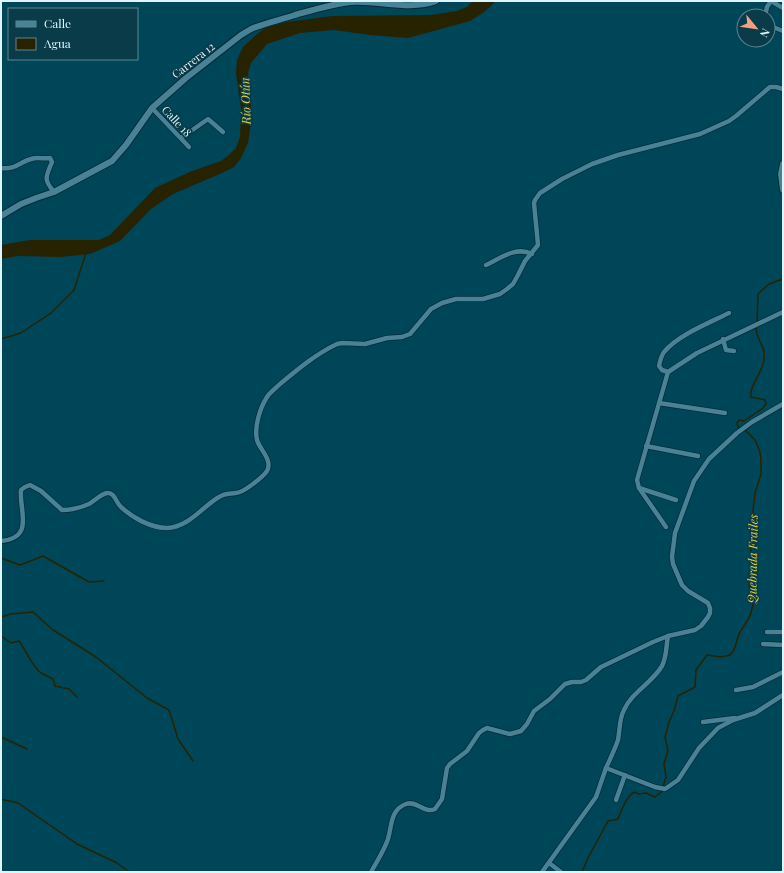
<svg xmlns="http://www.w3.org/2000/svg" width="784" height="873" font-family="'Playfair Display',serif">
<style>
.water{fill:#272301}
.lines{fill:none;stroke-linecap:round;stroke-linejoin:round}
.stream{stroke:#272301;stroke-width:1.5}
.street-casing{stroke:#092a34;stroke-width:6}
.secondary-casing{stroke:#092a34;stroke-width:8}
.street{stroke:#478297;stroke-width:4.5}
.secondary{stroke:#478297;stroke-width:6}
.labels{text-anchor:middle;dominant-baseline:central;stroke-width:3.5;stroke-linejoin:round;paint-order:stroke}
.street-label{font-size:11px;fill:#def6ff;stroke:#093b49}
.water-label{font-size:12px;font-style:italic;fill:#e3d341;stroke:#093b49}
</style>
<rect width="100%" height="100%" fill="#004659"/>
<path class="water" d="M473 1H496L484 12 470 21 408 38 370 35 334 30 300 33 267 44 251 63 248 73 252 117 248 143 241 158 234 167 222 173 173 194 151 209 120 241 90 254 60 257 17 256 1 259V245L30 240H99L110 235 155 188 192 171 221 161 229 155 236 148 240 137 241 109 236 73 237 60 243 47 257 34 267 27 287 22 332 16 431 15 457 11 467 7Z"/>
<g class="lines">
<g class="stream">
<path d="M757 323 758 294 769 284 783 279"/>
<path d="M1 339 21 333 51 313 74 290 86 253"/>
<path d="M741 428 738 427 737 423 739 420 744 421 763 408 766 404 765 400 751 397C749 385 763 373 764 359 766 345 756 341 756 327"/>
<path d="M1 558 20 565 43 556 89 582 104 581"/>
<path d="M1 617 11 614 33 612 53 630 96 657 147 698 169 710 178 739 193 761"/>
<path d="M1 636 11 643 19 641C26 650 32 667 41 673 45 675 49 677 53 679L55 686 69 689 77 697"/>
<path d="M1 737 27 749"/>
<path d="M663 787 666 777 664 764 668 751 665 737 669 722 674 711 678 696 695 687 696 670 707 655 720 657 730 655 734 650 739 634 750 616 753 605 749 585 751 548V529L755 493 761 474V461L760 452 755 440 745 430"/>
<path d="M1 799 18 803 77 844 117 863 129 872"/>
<path d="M582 872 588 858 608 821 618 819C621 811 627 794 635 792L638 794 646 793 655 797 659 794 662 791"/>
</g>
<defs>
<g id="street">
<path d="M771 1 783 8"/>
<path d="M765 16 767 7 771 1"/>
<path d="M768 25 783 31"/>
<path d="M152 108 189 147"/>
<path d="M181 138 208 119 223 132"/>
<path d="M1 168C16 170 19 162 31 159 37 157 43 159 50 158L52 162C46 177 43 179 54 192"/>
<path d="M486 265C501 258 516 246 532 254"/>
<path d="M723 339 726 350 734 351"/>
<path d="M668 372 662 370 659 366C660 361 661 356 664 352 678 335 709 323 729 313"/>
<path d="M659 403 725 413"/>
<path d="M646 446 698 456"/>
<path d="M639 488 666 527"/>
<path d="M676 500 639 488 637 480 668 372 697 353 783 312"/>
<path d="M1 541C35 538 19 511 21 490L25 487 30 485 41 491 62 510C70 510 82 507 89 504 94 501 101 494 107 493 115 492 116 503 121 507 133 518 151 528 167 528 189 527 202 507 219 497 225 493 229 494 236 493 243 493 263 477 267 471 273 460 260 450 257 440 254 427 260 408 267 397 270 392 276 388 280 384 298 369 316 354 337 344L342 343 365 344 387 338 402 337 410 334 431 309 442 303 456 299H483L500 294 507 289 513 284 518 275 525 261 538 245 534 203 535 200 540 193 562 179 592 164 618 155 700 134 729 121 736 116 770 87H776L783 89"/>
<path d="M767 632H783"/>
<path d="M668 636C666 646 667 656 662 666 652 683 632 692 624 710 619 719 620 730 618 740 615 749 610 759 606 768L655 787 665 789 678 780 699 748 718 728 733 720 755 713 783 695"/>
<path d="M763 644 783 645"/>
<path d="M736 690 753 687 783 672"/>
<path d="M703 722 735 718"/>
<path d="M616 800 625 775"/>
<path d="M549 863 561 872"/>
<path d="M371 872C377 861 384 851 388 839 392 826 390 810 406 804 417 800 424 814 435 809L442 799 447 768 450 764 467 751 479 733 483 730 487 728 510 734 521 731 527 724 534 711 550 699 565 684 572 682H581L586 680 601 667 653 642 668 636 695 630 701 626 708 617 710 613V608L708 603 688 591 682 585 673 564 672 557 675 533 694 481 709 459 737 433 752 422 783 404"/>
<path d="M542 872 596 797 606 768"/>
</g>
<g id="secondary">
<path d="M783 164 781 174 783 190"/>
<path d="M1 216 21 204 36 198 54 192 112 161 126 145 152 108 186 78 241 35 251 29C265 23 280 20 295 15 313 10 332 4 351 2 379 0 409 11 436 1"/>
</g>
</defs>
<use href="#street" class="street-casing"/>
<use href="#secondary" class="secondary-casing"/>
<use href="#street" class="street"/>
<use href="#secondary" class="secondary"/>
</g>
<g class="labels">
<g class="street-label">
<text transform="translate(193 60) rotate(-38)">Carrera 12</text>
<text transform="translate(177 121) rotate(47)">Calle 18</text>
</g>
<g class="water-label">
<text transform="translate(245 101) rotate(-92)">Río Otún</text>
<text transform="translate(752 559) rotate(-89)">Quebrada Frailes</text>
</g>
</g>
<rect width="784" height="873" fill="none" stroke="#def6ff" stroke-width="4"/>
<rect x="8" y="8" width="130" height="52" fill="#093b49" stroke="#5e8692"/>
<rect x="16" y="21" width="20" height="6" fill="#478297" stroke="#5e8692"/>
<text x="44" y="28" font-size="12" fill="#def6ff">Calle</text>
<rect x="16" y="38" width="20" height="12" fill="#272301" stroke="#5e8692"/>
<text x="44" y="48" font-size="12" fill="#def6ff">Agua</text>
<g transform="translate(756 28) rotate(119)"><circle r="19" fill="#093b49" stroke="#5e8692"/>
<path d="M0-3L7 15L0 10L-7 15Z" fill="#f2a07f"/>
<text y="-6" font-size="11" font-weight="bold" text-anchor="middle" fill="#def6ff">N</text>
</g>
</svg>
